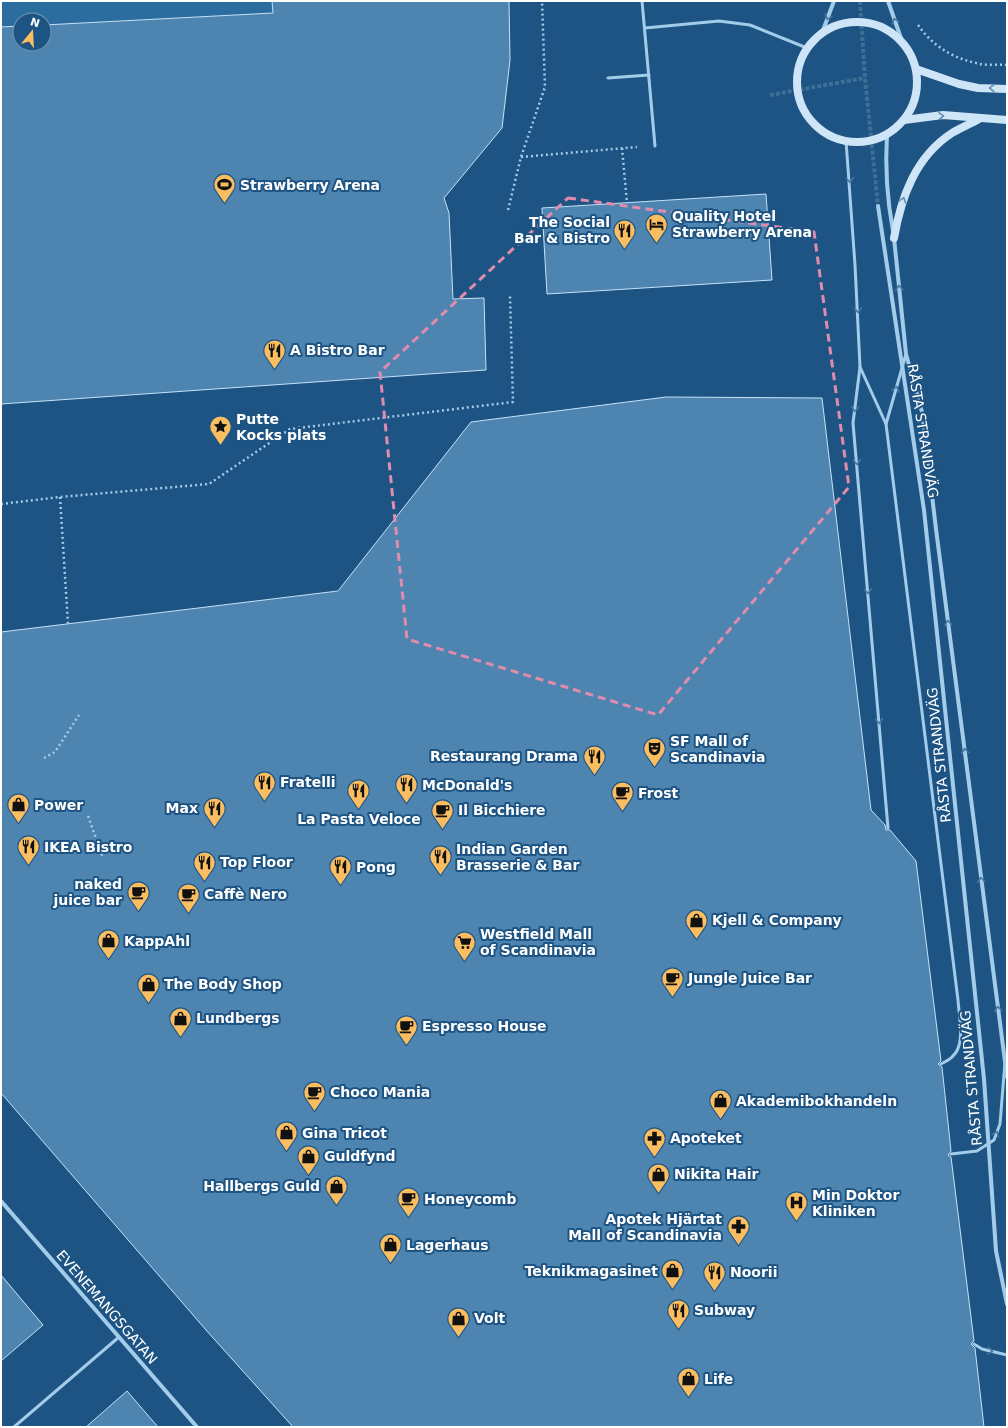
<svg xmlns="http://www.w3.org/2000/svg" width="1008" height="1428" font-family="'DejaVu Sans',sans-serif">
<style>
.green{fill:#2c6da0}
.building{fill:#4e84b0;stroke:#c7e2f7}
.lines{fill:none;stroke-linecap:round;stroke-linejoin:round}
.street-tunnel{stroke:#3f6e96;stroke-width:4;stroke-dasharray:4 2;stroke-linecap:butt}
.path{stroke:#a3cbea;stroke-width:2.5;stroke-dasharray:2 3;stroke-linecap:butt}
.lane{stroke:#a3cbea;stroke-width:3}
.street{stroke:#a3cbea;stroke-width:4}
.secondary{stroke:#cee5f8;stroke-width:8}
.lane-bridge{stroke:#a3cbea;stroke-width:3}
.secondary-bridge{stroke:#cee5f8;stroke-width:8}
.oneway{stroke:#4578a2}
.oneway2{stroke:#648eb2}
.marked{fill:none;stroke:#e08cad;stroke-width:3;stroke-dasharray:8 5;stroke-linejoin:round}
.labels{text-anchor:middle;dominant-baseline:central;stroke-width:4;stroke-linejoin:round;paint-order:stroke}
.poi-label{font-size:14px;font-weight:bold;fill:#fff;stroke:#1d5483;text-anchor:start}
.street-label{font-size:14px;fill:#fff;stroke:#1d5483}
</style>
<rect width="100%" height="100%" fill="#1d5483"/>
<path class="green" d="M1 1H272L273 13 44 25V20H20V26L1 27Z"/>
<g class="building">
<path d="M272 1H509L510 60 502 128 444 198 449 213 453 299 484 298 486 370 1 404V27L20 26V44H44V25L273 13Z"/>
<path d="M766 194 772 280 547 294 542 208Z"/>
<path d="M666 397 822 398 871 810 885 825 886 830H890L916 861 941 1061 938 1064 942 1067 951 1151 948 1155 951 1157 974 1341 971 1344 975 1348 984 1427H293L206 1330 1 1093V632L338 591 471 422Z"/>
<path d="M1 1275 43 1325 1 1361Z"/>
<path d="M127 1391 158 1427H86Z"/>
</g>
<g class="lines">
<g class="street-tunnel">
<path d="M860 1 865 78 878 206"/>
<path d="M770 95 865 78"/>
</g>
<g class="path">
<path d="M918 25C932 45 952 58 976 63 986 66 997 64 1007 65"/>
<path d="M622 148 627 203"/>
<path d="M521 157 637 147"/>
<path d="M508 210 521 157 545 87 542 1"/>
<path d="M60 497 68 624"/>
<path d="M1 504 60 497 209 484 290 429 513 402 510 296"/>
<path d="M44 758 55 752 79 715"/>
<path d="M88 816 103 858"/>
</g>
<g class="lane">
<path d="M642 1 655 146"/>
<path d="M645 28 719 21 750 25 807 48"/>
<path d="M608 78 649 75"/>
<path d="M846 141 855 265 860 367 853 423 888 828"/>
<path d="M860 367 886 424 958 1000C959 1016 966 1046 952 1057 949 1060 945 1062 941 1064"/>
<path d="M974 1344 982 1349 1007 1355"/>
<path d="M14 1427 119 1337"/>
</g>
<g class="street">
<path d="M888 1 902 41"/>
<path d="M822 33 834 1"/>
<path d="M887 134C885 167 887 199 893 231"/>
<path d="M878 206 924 510 984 1079 996 1251 1007 1304"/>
<path d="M894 238 906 354 922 412 936 529 1007 1077"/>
<path d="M1 1201 197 1427"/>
</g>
<g class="secondary">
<path d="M916 69 959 84 978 88 1007 89"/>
<path d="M904 120 943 115 1007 120"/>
<path d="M894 238C901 198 915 157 952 133 960 128 970 124 979 119"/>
</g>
<g class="lane-bridge">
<path d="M886 424 906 354"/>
<path d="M951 1154 977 1151 994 1140 1000 1124 1005 1062"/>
</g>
<circle class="secondary-bridge" cx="857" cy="82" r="60"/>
</g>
<defs><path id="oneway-chevron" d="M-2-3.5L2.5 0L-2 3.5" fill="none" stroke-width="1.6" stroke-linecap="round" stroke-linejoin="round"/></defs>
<g class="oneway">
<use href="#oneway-chevron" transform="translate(828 17) rotate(111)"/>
<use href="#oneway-chevron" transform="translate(895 21) rotate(-108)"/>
<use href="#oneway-chevron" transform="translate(850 180) rotate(85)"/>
<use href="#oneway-chevron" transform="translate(899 288) rotate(-96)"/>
<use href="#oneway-chevron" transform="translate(858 310) rotate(87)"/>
<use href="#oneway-chevron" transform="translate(896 389) rotate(-74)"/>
<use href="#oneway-chevron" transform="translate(855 409) rotate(97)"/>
<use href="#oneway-chevron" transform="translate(857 462) rotate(85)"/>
<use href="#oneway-chevron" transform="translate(868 591) rotate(85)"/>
<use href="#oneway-chevron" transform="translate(948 623) rotate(-97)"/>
<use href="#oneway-chevron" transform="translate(879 721) rotate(85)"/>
<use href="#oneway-chevron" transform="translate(965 751) rotate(-97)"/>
<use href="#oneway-chevron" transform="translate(981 880) rotate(-97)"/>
<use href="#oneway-chevron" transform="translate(998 1009) rotate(-97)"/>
<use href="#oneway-chevron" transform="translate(996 1134) rotate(-69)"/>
<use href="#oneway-chevron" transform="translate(990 1351) rotate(12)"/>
</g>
<g class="oneway2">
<use href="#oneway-chevron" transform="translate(992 88) rotate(-178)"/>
<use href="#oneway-chevron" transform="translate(941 116) rotate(-2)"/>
<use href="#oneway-chevron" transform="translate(903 200) rotate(-72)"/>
</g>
<path class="marked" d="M568 198 814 232 849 487 658 715 407 639 380 372Z"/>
<defs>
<symbol id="stadium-pin" viewBox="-11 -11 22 30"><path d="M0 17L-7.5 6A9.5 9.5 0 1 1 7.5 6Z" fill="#fabd60" stroke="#1d5483"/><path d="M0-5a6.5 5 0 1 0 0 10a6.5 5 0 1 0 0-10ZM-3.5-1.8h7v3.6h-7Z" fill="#111"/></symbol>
<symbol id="hotel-pin" viewBox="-11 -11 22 30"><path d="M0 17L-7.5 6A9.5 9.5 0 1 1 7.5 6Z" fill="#fabd60" stroke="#1d5483"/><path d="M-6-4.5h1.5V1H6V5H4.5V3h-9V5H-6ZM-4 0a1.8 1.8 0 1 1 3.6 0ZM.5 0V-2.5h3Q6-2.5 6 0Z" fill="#111"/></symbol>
<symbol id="restaurant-pin" viewBox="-11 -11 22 30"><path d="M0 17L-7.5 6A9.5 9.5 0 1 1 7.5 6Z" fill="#fabd60" stroke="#1d5483"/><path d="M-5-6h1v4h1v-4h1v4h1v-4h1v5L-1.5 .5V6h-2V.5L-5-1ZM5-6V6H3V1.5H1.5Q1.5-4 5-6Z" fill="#111"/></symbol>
<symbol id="sight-pin" viewBox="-11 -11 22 30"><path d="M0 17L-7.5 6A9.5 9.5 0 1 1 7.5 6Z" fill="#fabd60" stroke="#1d5483"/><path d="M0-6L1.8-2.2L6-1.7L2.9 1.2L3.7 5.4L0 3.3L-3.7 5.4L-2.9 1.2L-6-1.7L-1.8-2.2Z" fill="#111"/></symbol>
<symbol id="theatre-pin" viewBox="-11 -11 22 30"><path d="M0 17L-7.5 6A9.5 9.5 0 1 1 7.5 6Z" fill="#fabd60" stroke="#1d5483"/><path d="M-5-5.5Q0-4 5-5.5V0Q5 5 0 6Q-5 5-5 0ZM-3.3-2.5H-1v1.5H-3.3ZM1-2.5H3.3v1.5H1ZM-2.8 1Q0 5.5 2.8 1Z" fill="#111"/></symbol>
<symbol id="cafe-pin" viewBox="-11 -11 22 30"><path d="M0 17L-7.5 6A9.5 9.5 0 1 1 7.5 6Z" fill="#fabd60" stroke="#1d5483"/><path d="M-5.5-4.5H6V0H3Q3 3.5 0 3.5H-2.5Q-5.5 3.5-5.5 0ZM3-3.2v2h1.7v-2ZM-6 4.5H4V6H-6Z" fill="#111"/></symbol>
<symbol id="shop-pin" viewBox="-11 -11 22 30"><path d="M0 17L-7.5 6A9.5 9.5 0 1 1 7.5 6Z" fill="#fabd60" stroke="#1d5483"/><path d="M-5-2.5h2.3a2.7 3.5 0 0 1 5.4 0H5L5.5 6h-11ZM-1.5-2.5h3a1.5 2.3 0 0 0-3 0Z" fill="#111"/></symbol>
<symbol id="supermarket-pin" viewBox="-11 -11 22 30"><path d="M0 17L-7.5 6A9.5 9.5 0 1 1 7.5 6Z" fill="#fabd60" stroke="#1d5483"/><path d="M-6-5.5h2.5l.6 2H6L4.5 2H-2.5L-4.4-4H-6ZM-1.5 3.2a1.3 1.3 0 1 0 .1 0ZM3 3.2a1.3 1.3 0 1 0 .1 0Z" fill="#111"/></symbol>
<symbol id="pharmacy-pin" viewBox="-11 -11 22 30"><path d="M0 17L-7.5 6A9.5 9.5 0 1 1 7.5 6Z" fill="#fabd60" stroke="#1d5483"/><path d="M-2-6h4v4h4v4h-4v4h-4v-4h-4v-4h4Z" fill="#111"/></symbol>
<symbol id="hospital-pin" viewBox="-11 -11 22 30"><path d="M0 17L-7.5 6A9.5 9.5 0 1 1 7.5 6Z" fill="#fabd60" stroke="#1d5483"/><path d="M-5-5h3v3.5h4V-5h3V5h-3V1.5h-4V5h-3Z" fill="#111"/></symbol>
</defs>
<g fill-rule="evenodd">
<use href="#stadium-pin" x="212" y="172" width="25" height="34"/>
<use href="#hotel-pin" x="644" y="212" width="25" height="34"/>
<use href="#restaurant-pin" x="612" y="218" width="25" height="34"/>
<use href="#restaurant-pin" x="262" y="338" width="25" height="34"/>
<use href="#sight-pin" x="208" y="414" width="25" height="34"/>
<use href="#theatre-pin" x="642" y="736" width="25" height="34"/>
<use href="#restaurant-pin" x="582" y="744" width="25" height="34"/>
<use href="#restaurant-pin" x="252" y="770" width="25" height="34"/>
<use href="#restaurant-pin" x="394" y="772" width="25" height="34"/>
<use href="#restaurant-pin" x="346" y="778" width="25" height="34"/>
<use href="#cafe-pin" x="610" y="780" width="25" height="34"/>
<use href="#shop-pin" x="6" y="792" width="25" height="34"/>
<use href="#restaurant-pin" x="202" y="796" width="25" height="34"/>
<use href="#cafe-pin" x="430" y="798" width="25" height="34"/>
<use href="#restaurant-pin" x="16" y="834" width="25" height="34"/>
<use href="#restaurant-pin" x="428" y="844" width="25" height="34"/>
<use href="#restaurant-pin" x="192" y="850" width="25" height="34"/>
<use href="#restaurant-pin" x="328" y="854" width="25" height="34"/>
<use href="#cafe-pin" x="126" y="880" width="25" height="34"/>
<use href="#cafe-pin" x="176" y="882" width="25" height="34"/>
<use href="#shop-pin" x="684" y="908" width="25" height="34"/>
<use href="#shop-pin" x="96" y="928" width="25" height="34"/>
<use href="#supermarket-pin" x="452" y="930" width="25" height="34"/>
<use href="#cafe-pin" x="660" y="966" width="25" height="34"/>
<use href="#shop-pin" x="136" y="972" width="25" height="34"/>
<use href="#shop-pin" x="168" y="1006" width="25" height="34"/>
<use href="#cafe-pin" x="394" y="1014" width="25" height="34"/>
<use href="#cafe-pin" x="302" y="1080" width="25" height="34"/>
<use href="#shop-pin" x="708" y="1088" width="25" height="34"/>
<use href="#shop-pin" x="274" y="1120" width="25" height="34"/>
<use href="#pharmacy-pin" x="642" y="1126" width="25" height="34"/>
<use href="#shop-pin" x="296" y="1144" width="25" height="34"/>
<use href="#shop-pin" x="646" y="1162" width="25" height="34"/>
<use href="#shop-pin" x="324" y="1174" width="25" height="34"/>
<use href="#cafe-pin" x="396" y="1186" width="25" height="34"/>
<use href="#hospital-pin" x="784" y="1190" width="25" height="34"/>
<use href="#pharmacy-pin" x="726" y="1214" width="25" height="34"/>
<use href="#shop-pin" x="378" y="1232" width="25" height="34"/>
<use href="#shop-pin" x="660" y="1258" width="25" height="34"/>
<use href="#restaurant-pin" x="702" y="1260" width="25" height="34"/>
<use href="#restaurant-pin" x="666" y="1298" width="25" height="34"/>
<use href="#shop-pin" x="446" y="1306" width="25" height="34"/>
<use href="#shop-pin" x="676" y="1366" width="25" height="34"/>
</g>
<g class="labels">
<g class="poi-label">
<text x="240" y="185">Strawberry Arena</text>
<text x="672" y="216">Quality Hotel<tspan x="672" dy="16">Strawberry Arena</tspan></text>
<text x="610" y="222" text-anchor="end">The Social<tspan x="610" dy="16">Bar &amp; Bistro</tspan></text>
<text x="290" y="350">A Bistro Bar</text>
<text x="236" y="419">Putte<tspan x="236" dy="16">Kocks plats</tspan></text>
<text x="670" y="741">SF Mall of<tspan x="670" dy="16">Scandinavia</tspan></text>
<text x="578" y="756" text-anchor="end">Restaurang Drama</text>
<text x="280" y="782">Fratelli</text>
<text x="422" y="785">McDonald's</text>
<text x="638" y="793">Frost</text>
<text x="34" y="805">Power</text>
<text x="198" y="808" text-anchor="end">Max</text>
<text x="458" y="810">Il Bicchiere</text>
<text x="359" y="819" text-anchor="middle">La Pasta Veloce</text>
<text x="44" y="847">IKEA Bistro</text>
<text x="456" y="849">Indian Garden<tspan x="456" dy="16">Brasserie &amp; Bar</tspan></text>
<text x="220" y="862">Top Floor</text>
<text x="356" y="867">Pong</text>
<text x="122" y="884" text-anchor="end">naked<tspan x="122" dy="16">juice bar</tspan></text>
<text x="204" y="894">Caffè Nero</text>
<text x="712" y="920">Kjell &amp; Company</text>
<text x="480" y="934">Westfield Mall<tspan x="480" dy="16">of Scandinavia</tspan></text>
<text x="124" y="941">KappAhl</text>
<text x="688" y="978">Jungle Juice Bar</text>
<text x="164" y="984">The Body Shop</text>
<text x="196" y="1018">Lundbergs</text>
<text x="422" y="1026">Espresso House</text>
<text x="330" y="1092">Choco Mania</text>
<text x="736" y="1101">Akademibokhandeln</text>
<text x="302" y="1133">Gina Tricot</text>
<text x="670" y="1138">Apoteket</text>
<text x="324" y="1156">Guldfynd</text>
<text x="674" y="1174">Nikita Hair</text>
<text x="320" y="1186" text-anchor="end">Hallbergs Guld</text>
<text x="812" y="1195">Min Doktor<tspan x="812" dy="16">Kliniken</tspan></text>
<text x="424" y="1199">Honeycomb</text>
<text x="722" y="1219" text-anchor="end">Apotek Hjärtat<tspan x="722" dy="16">Mall of Scandinavia</tspan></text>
<text x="406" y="1245">Lagerhaus</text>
<text x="658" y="1271" text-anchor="end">Teknikmagasinet</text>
<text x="730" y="1272">Noorii</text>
<text x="694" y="1310">Subway</text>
<text x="474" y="1318">Volt</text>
<text x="704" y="1379">Life</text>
</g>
<g class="street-label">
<text transform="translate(923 431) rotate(81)">RÅSTA STRANDVÄG</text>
<text transform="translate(939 755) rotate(-96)">RÅSTA STRANDVÄG</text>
<text transform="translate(971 1078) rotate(-95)">RÅSTA STRANDVÄG</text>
<text transform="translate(107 1307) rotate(49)">EVENEMANGSGATAN</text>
</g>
</g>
<rect width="1008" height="1428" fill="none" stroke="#ffffff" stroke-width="4"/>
<g transform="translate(32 32) rotate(18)"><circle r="19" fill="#1d5483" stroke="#7798b5"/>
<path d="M0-3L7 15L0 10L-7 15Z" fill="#fabd60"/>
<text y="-6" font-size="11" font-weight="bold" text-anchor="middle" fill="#ffffff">N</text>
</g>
</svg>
